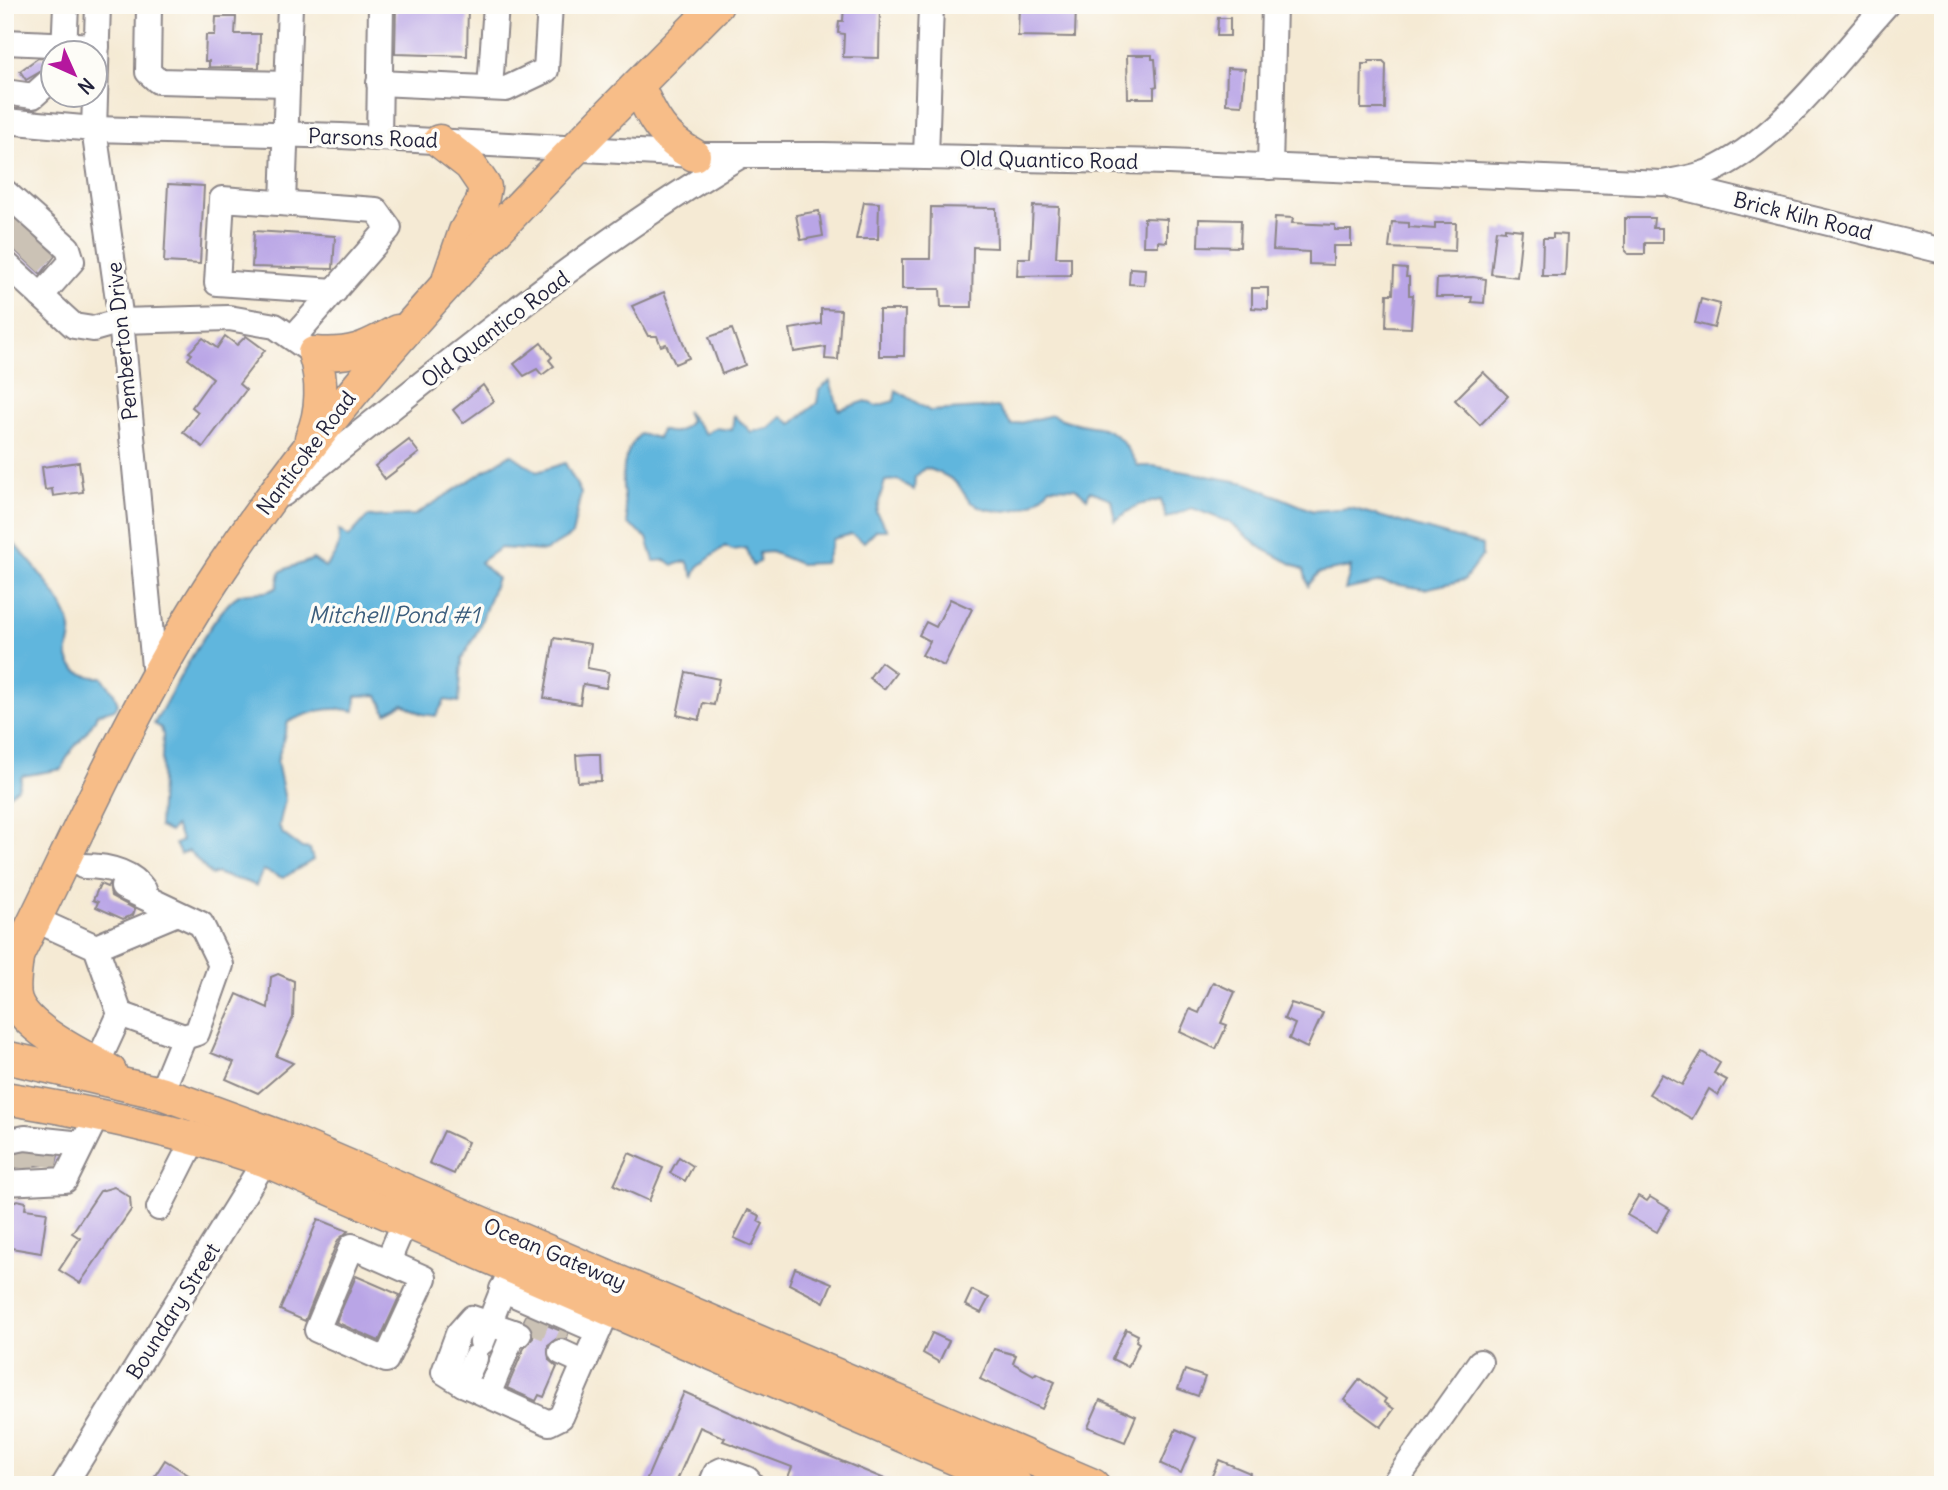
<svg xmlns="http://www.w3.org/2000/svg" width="1948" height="1490" font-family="Delius,sans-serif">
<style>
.water{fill:#61b6dd;stroke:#426c8c;stroke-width:2}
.building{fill:#b9a5e6}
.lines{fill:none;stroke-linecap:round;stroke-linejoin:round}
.minor-tunnel{stroke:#cbc2b5;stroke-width:24;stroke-dasharray:24 12;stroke-linecap:butt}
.minor-casing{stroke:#8c8688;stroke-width:28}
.major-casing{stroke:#8c8688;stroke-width:35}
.minor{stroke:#fff;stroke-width:24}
.major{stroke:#f7bd88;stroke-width:32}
.labels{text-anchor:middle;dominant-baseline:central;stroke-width:7;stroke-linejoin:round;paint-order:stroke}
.street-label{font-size:21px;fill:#22223b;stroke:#fdfcf7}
.water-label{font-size:23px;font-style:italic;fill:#3b5d7c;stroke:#fdfcf7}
</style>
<rect width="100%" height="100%" fill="#fdfcf7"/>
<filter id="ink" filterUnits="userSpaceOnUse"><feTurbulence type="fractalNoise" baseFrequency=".0143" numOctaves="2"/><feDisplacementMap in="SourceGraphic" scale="14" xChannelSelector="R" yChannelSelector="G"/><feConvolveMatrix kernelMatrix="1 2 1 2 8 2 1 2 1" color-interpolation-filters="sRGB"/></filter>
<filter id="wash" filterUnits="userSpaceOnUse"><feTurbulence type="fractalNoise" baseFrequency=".00686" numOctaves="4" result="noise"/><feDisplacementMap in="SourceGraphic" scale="28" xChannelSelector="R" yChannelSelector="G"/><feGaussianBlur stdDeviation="1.57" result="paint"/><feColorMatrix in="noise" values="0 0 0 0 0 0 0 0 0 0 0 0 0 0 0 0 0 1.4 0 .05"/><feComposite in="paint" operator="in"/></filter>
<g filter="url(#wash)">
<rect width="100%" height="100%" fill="#f5ead4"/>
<g class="water">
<path d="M830 381 839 410 866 401 876 406 894 401 896 390 930 411 998 407 1012 425 1052 415C1096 436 1109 411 1138 466H1153L1246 483 1313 511 1351 508 1482 545V556L1464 580 1424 589 1381 582 1345 590 1351 567 1318 573 1308 586 1304 570 1263 549 1229 522 1192 508 1166 518 1161 500 1138 505 1115 520 1111 499 1090 491 1087 498 1075 488 1050 487C1034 511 998 518 972 503 967 500 963 491 959 486 950 476 938 472 925 468L915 477 914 490 898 480 885 481 876 512 887 530H876L864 542 851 534 833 539 825 563 800 564 771 552 759 553 760 561 753 566 746 548 732 550 725 546 698 567 694 577 687 561 673 565 666 560 654 561 647 538 628 524C622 491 616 460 640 434L658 438 661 430C675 435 681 432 690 421L686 411 706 434 715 428 732 430 734 415 751 432 769 428 782 416 792 424 817 403 819 390Z"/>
<path d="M511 454 537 472 565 463 581 493 572 535 545 551 500 548 480 562 497 578 478 630 462 659 459 702 445 700 436 716 422 714 403 704 386 713 378 695 356 696 355 711C329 706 312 711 288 722L277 762 285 800 279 826 283 834 302 848 310 849 313 860 283 878 263 870 256 886C243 878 230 880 217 873L211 875 189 851 180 854 175 844 182 841 175 826 170 832 159 827 163 735 161 728 154 724C169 698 217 603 241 594 254 590 265 596 277 587L280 572C290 565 302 565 313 559L325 567C336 555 341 547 339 530L349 537 367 517 415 515Z"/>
<path d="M5 535C24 552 68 604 71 629 73 641 62 653 72 666 79 674 91 678 102 677L114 693 118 704 115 709 97 714C90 735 69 746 62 769L22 776 18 788 5 798Z"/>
</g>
<g id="blocks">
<g class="building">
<path d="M396 5H468L467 56 395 54Z"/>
<path d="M844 5H880L879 58 843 57 844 34 838 33 839 21H843Z"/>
<path d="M1019 5H1076L1075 37 1018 36Z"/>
<path d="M216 17H236L235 34H260L259 68 209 67V61H205L206 35H215Z"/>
<path d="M1218 18H1230V36H1217Z"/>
<path d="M1127 55H1152V59H1155L1157 86 1154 87V98H1128Z"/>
<path d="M38 58 51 59 52 65 26 80 20 71Z"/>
<path d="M1369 61H1383L1386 64 1385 109H1361L1362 64H1369Z"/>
<path d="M1227 68 1245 69 1242 105 1226 104Z"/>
<path d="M168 184 204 186 200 264 164 262Z"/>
<path d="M864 202 879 203 878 239H856Z"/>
<path d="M1033 206 1059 207 1056 257H1071V275L1017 276 1018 258H1030Z"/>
<path d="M931 207 996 208 997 248 973 247 972 307H941L940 289H902V259H930Z"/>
<path d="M819 211 823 236 801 240 796 215Z"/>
<path d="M5 212 55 256 41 274 5 241Z"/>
<path d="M1275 217 1293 218 1292 223 1335 225V230H1351V246H1333V265L1309 264V252L1273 250Z"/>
<path d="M1144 218 1167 219V242L1158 241V246H1143Z"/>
<path d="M1625 218H1654L1653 228H1662V243H1645V254H1628L1625 251Z"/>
<path d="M1199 219 1241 220 1240 247 1198 246Z"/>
<path d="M1392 222 1409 223V227L1435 229V223H1456L1455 251 1389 248Z"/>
<path d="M1505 228 1522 230 1517 277 1491 274 1496 230 1505 231Z"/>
<path d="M254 231 335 236 333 269 252 267Z"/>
<path d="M1553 234 1567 235 1565 276H1542L1543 238H1553Z"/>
<path d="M1130 268 1145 269 1144 285 1129 284Z"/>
<path d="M1394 268 1407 269 1406 277H1409V295H1413L1411 328 1386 327 1387 294H1393Z"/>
<path d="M1473 277 1486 279 1484 303 1471 302 1472 297H1436L1437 279Z"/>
<path d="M1252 288H1268V309L1252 308Z"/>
<path d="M664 292 689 358 675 364 666 344 661 346 657 336H648L632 306Z"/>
<path d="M1701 299 1720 304 1714 328 1695 323Z"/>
<path d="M821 309 841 310 838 360 825 359 826 347 794 352 790 329 821 324Z"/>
<path d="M879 310H905L904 356H879Z"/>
<path d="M732 329 745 365 722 374 709 337Z"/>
<path d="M225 336 237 345 246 336 265 350 239 384 246 390 203 447 183 432 198 412 192 407 213 378 188 359 192 354 189 352 203 338 217 348Z"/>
<path d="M541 343 552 357 549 360 554 366 542 375 537 369 524 376 514 364Z"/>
<path d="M1483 372 1508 396 1480 425 1455 400Z"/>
<path d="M483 385 494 401 463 423 453 410Z"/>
<path d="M409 440 419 453 385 479 375 466Z"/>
<path d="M79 462 83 492 53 496 52 489 45 490 42 467Z"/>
<path d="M950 599 972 609 944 666 922 655 930 641 919 635 926 622 936 627Z"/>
<path d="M554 638 591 644 587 668 609 672 606 688 583 684 580 704 544 698Z"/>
<path d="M881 662 896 673 884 689 869 678Z"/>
<path d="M686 672 719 679 714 705 703 703 699 720 677 715Z"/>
<path d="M590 754H600L601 781 578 782 576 755Z"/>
<path d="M100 884 107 887 109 884 111 896 135 909 133 915 123 919 96 907 98 902 93 900Z"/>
<path d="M278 974 294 981 293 1018 276 1056 293 1063 258 1093 226 1079 234 1062 211 1053 237 994 268 1008 271 977Z"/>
<path d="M1213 982 1235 992 1221 1023 1227 1025 1216 1049 1180 1032 1190 1009 1199 1013Z"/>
<path d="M1291 1003 1323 1013 1307 1048 1289 1039 1295 1024 1284 1019Z"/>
<path d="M1702 1052 1720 1063 1714 1073 1727 1080 1718 1095 1709 1089 1692 1119 1649 1094 1662 1074 1682 1085Z"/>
<path d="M444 1131 468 1142 454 1174 429 1163Z"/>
<path d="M26 1153 58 1156 56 1164 5 1168V1157Z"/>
<path d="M629 1153 663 1168 649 1201 614 1185Z"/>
<path d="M679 1157 693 1166 685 1181 670 1173Z"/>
<path d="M114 1187 130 1197 131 1210 80 1283 59 1270 80 1238 72 1233 100 1191Z"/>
<path d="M1638 1196 1647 1201 1650 1197 1670 1209 1657 1232 1627 1215Z"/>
<path d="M17 1200 26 1202 25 1209 47 1212 41 1253 5 1247V1208Z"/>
<path d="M748 1210 760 1216 758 1221 763 1224 752 1246 734 1238Z"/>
<path d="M318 1219 348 1231 338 1240 305 1321 280 1310Z"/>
<path d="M795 1268 832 1283 824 1302 789 1284Z"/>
<path d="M356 1276 400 1295 379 1341 336 1322Z"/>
<path d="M972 1290 989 1298 981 1313 965 1305Z"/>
<path d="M526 1316 568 1334 567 1338 559 1337 548 1345 549 1360 557 1367 544 1397 539 1395 536 1401 507 1388 524 1348 533 1338V1330L524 1320Z"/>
<path d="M1126 1329 1138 1335 1136 1341 1139 1343 1128 1367 1112 1359Z"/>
<path d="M932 1333 949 1341 939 1362 923 1353Z"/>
<path d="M994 1349 1016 1355 1013 1363 1034 1375 1036 1373 1055 1382 1042 1409 980 1379Z"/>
<path d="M1185 1370 1205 1377 1198 1396 1178 1389Z"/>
<path d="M1360 1379 1386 1399 1384 1402 1394 1409 1381 1427 1344 1400Z"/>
<path d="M684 1392 786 1438 899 1485H785L792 1467 723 1441 725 1438 700 1427 675 1485H644Z"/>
<path d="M1100 1400 1136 1416 1125 1442 1088 1427Z"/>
<path d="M1176 1429 1196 1438 1181 1473 1161 1464Z"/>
<path d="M165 1460 204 1485H149Z"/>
<path d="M1219 1460 1250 1473 1245 1485H1222L1210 1480Z"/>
</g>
</g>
</g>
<g filter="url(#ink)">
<use href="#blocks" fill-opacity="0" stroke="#8c8688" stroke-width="2"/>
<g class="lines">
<g class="minor-tunnel">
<path d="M5 211 6 210"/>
<path d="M5 236 19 222"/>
<path d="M16 251 32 234"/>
<path d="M30 264 46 247"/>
<path d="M44 1166 47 1147"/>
<path d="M22 1168 24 1150"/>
<path d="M525 1319 567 1337"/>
</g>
<defs>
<g id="minor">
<path d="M98 5 94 129 121 321 155 677"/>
<path d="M149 5 148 72 158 81 287 84"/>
<path d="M5 42 97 46"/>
<path d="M64 52 66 5"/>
<path d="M379 83 506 89 546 70 550 5"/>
<path d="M490 88 496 5"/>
<path d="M5 92 33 96 52 79"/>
<path d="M5 121 94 129 341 136 694 155H823L1168 162 1662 183C1682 179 1701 177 1719 167 1784 134 1838 58 1886 5"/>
<path d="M379 138 381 5"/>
<path d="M926 157 931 5"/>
<path d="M1270 167 1274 5"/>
<path d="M1673 185 1943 251"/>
<path d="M5 192 68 248 72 261 41 296"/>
<path d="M283 203 290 5"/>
<path d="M5 263 74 326 93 329 121 321 229 318 275 326 305 347"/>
<path d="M293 338 389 228 376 210 222 199 217 283 335 291"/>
<path d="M283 494C431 378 577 252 740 156"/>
<path d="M83 866C105 866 130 870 144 890"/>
<path d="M34 919 96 947 120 1014"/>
<path d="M96 947 175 914"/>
<path d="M97 1064 120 1014 184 1037 197 1033 221 965 201 924 123 887"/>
<path d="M161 1093 184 1037"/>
<path d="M5 1142 25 1138 82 1144"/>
<path d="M5 1183 65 1180 98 1113"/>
<path d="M159 1208 195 1137"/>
<path d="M352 1246 424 1278 386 1360 317 1330Z"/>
<path d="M388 1261 405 1221"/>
<path d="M502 1289 598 1331"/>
<path d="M482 1342 509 1274"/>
<path d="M561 1352 585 1363"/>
<path d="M475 1358 463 1384 549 1423 561 1417 608 1309"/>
<path d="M463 1384 444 1372 458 1334 472 1318 519 1334"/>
<path d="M488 1395 514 1332"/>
<path d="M64 1485 274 1146"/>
<path d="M711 1485 716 1473 722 1470 747 1479 752 1485"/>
<path d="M1393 1485 1480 1362"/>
</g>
<g id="major">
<path d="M638 85C651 116 663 139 694 155"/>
<path d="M439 141 470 165 485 187 482 202 465 231 449 277"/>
<path d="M311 438C323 411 323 380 314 353 351 356 365 349 397 331"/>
<path d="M17 957C16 969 12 988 16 1000 26 1030 84 1056 110 1071"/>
<path d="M5 980C75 842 135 699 221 569 360 360 541 183 717 5"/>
<path d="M5 1057 161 1093 279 1136 1093 1485"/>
<path d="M5 1098C95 1113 180 1131 266 1161L1016 1485"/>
</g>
</defs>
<use href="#minor" class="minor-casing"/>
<use href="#major" class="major-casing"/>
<use href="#minor" class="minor"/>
<use href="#major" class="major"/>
</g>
</g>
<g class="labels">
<g class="street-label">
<text transform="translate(373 138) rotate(2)">Parsons Road</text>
<text transform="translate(1049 160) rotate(1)">Old Quantico Road</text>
<text transform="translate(1803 216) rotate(14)">Brick Kiln Road</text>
<text transform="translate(495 329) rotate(-37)">Old Quantico Road</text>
<text transform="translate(122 341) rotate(-96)">Pemberton Drive</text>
<text transform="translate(306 453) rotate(-53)">Nanticoke Road</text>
<text transform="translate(555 1254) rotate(23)">Ocean Gateway</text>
<text transform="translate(173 1311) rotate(-58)">Boundary Street</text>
</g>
<g class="water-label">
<text x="394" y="614">Mitchell Pond #1</text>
</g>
</g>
<rect width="1948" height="1490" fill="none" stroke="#fdfcf7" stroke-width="28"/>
<g transform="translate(74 74) rotate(135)"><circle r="33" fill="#fdfcf7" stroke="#a5a5ac" stroke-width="2"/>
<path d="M0-5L12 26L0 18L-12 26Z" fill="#b5179e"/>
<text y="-10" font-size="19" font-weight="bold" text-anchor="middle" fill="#22223b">N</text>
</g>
</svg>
